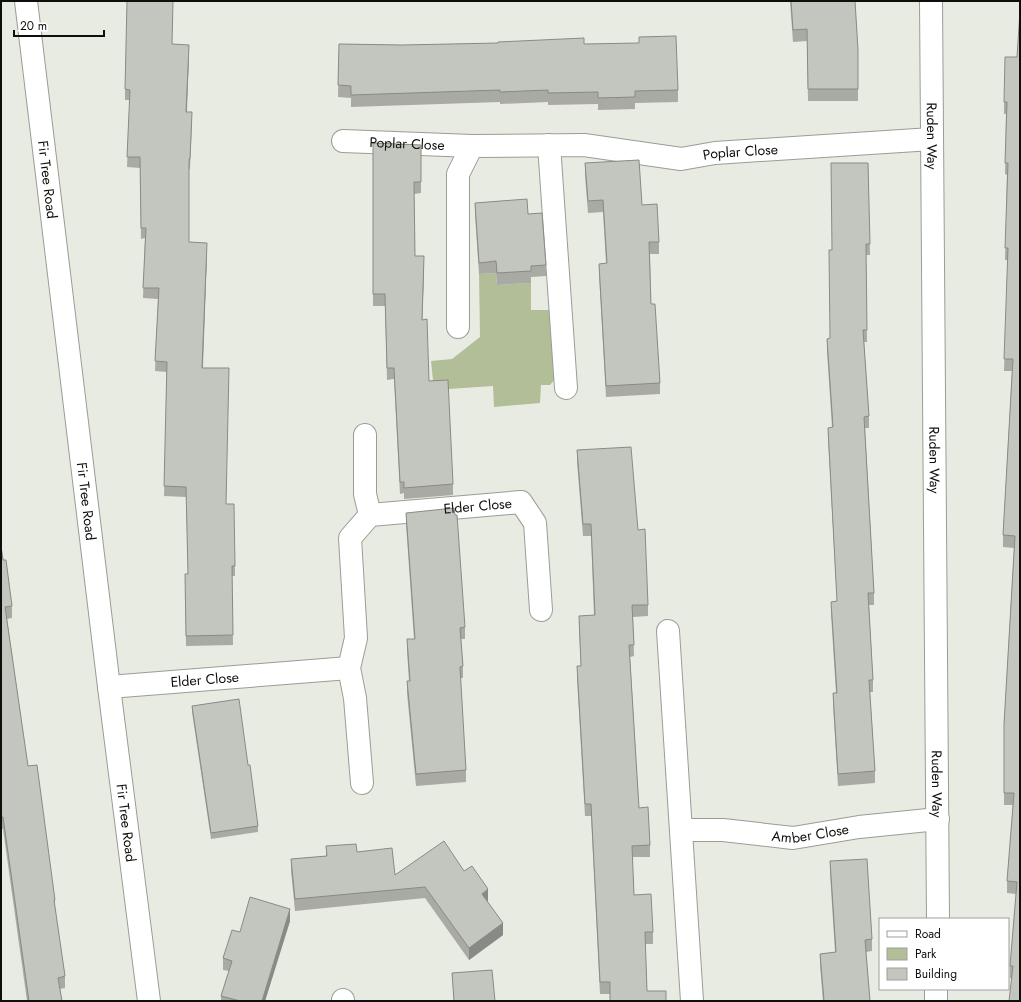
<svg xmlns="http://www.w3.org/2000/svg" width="1021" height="1002" font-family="Jost,sans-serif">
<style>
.green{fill:#b2be97}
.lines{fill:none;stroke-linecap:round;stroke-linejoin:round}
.minor-casing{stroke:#9a9d95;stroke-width:24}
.major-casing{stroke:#9a9d95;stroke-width:24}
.minor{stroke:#fff;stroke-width:22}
.major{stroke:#fff;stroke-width:22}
.wall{fill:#a8aaa3}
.shaded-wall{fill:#888b85}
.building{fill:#c3c6be;stroke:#888b85}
.labels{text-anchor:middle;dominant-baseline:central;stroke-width:4;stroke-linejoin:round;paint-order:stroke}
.street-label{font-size:14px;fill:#0e0f0c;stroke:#fff}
</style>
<rect width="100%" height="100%" fill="#e8ebe2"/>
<path class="green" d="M496 273 497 285 531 283V310H554L556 378 550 385H541L540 403 494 407 493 386 434 390 431 361 452 359 480 337 479 274Z"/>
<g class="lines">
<defs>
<g id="minor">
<path id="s1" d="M931 1 938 919"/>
<path id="s2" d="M343 141 472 146 584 145 681 159 715 153 932 139"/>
<path d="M549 145 566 388"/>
<path d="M458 327V174L472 146"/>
<path id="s3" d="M370 515 521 502 535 523 541 610"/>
<path d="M668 631 692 1001"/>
<path id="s4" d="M109 687 349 668"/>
<path d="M362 783 355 698 349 668 356 638 350 538 370 515 365 494V435"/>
<path id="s5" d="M682 830H723L793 838 859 827 938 819"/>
<path d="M343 1000V1001"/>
<path d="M936 1001V989"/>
</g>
<g id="major">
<path id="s6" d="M26 1 109 687 149 1001"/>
</g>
</defs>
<use href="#minor" class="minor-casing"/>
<use href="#major" class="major-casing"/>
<use href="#minor" class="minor"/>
<use href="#major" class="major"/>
</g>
<g class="wall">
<path d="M790 1H855L858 50V101H808L807 41 793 42Z"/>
<path d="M172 44 189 55 187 112 192 122 190 169H189V242L207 253 203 368 226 504 235 566V576H232L233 645 186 646 185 574H188L186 497 164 496 167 372 155 371 158 299 143 298 145 238 141 239 140 168 127 167 130 100H125V89Z"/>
<path d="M339 44 402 45 584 44 678 90V102L635 103V109L598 110V104L548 105V102L500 104V102L351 107V98L338 97Z"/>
<path d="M1017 57 1020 1001 1011 978H1010V966L1016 894 1007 893V881L1013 805H1004V724L1014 548 1003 547V535L1012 371H1004L1008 260H1005L1007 175 1005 174 1006 114H1004V102Z"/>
<path d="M373 143 421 145V193L414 194 415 256 424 268 422 320 429 381 453 484V495L404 499V493L400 494 394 379 387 380 385 306H373Z"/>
<path d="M585 163 642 205 659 242V254H650L651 304 660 383V394L606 397 599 275V264L606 263 603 212 588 213 585 175Z"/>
<path d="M868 163 870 255H866L867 342H864L869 416V428H865L874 593V605H869L873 680V692H870L875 771V783L838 786 833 705V693H836L831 613V602L837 601 828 439V428L832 427 827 351V339L830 338 832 250Z"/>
<path d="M475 203 528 214 546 265V276L531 277V283L497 285 496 273 479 274 475 214Z"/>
<path d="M577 450 638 530 648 605V616L633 617 634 656 630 657 639 808 650 845V857H632L634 895 653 932V944H645L647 991 666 1001H610V994H600L591 816H585L577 678V666H581L579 628V616L594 615 591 536H583L577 462Z"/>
<path d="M406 513 465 627V639H461L463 666V678H460L466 770V782L416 786 407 693V681H409L407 651V639H414L406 524Z"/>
<path d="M1 546 12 606V618L7 619 28 766 55 900V910L65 976V988L60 989 62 1001H27L3 829H1Z"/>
<path d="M192 706 248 765 258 826V832L211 839 192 712Z"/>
<path d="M326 846 357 852 395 875 464 871 488 901V902L503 935 469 960 425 898 295 911 291 871V859L326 856Z"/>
<path d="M830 861 872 939V951L866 952 870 1001H823L820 965V954L835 952 830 873Z"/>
<path d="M290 921 265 1001H221V996L229 971 223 970V958L240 932Z"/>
<path d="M452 973 495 1001H454Z"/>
</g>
<g class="shaded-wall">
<path d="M189 45V55L186 122V112Z"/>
<path d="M207 243V253L202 378V368Z"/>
<path d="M424 256V268L422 331V320Z"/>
<path d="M488 889V901L482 906V894Z"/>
<path d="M290 909V921L265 1001H262Z"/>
<path d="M503 923V935L469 960V948Z"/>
</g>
<g class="building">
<path d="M127 1H173L172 44 189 45 186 112H192L190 159H189V242L207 243 202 368H229L226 504H234L235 566H232L233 635 186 636 185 574H188L186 487 164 486 167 362 155 361 159 288H143L146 228H141L140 157H127L130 90 125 89Z"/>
<path d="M791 1H855L858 50V89H808L807 29 793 30Z"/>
<path d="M1020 11V1001H1009L1013 966H1010L1017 882 1007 881 1014 793H1004V724L1015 536 1003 535 1013 359H1004L1008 248H1005L1008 163H1005L1007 102H1004L1005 57H1017Z"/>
<path d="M676 36 678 90 635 91V97L598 98V92L548 93V90L500 92V90L351 95V86L338 85 339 44 402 45 498 43V42L584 38V44L639 43V37Z"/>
<path d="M373 143 421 145V182H414L415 256H424L422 320 427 319 429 381 448 380 453 484 404 488V482H400L394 368H387L385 294H373Z"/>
<path d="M639 160 642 205 657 204 659 242H649L651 304H655L660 383 606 386 599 264 607 263 603 200 588 201 585 163Z"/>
<path d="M831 163H868L870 244H866L867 330H863L869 416 864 417 874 593H868L873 680H869L875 771 838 774 833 693H837L831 602 837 601 828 428 833 427 827 339 830 338 829 250H832Z"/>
<path d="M527 199 528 214 542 213 546 265 531 266V271L497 273 496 261 479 263 475 203Z"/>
<path d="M631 447 638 530 645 529 648 605H632L634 645H629L639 808 648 807 650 845 632 846 634 895 651 894 653 932H645L647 991H666V1001H610V982H600L591 804H585L577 666H581L579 616 595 615 591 524H583L577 450Z"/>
<path d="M454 508 455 515H457L465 627 460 628 463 666 460 667 466 770 416 774 407 681H410L407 639H415L406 513Z"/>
<path d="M1 546 3 560H6L12 606 5 607 28 766 37 765 55 900H54L65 976 58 978 62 1001H29L3 817H1Z"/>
<path d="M239 699 248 765H250L258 826 211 833 192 706Z"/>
<path d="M444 841 464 871 472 866 488 889 482 894 503 923 469 948 425 887 295 899 291 859 327 856 326 846 356 844 357 852 392 848 395 875Z"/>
<path d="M867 859 872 939 865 940 870 1001H824L820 954 836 952 830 861Z"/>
<path d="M250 897 290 909 262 1001H240L221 996 232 961 223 958 232 930 240 932Z"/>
<path d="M492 970 495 1001H454L452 973Z"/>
</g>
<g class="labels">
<g class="street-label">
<text stroke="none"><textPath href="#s1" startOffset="135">Ruden Way</textPath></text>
<text stroke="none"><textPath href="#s2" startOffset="64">Poplar Close</textPath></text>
<text stroke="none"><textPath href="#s2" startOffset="399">Poplar Close</textPath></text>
<text stroke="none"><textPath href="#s6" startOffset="180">Fir Tree Road</textPath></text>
<text stroke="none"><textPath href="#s1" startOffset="459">Ruden Way</textPath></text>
<text stroke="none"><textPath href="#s6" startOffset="504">Fir Tree Road</textPath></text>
<text stroke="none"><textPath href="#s3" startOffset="108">Elder Close</textPath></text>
<text stroke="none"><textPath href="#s4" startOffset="96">Elder Close</textPath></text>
<text stroke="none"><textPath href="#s1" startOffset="783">Ruden Way</textPath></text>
<text stroke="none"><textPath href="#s6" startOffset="828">Fir Tree Road</textPath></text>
<text stroke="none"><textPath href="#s5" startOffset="129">Amber Close</textPath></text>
</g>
</g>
<rect width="1021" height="1002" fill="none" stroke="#0e0f0c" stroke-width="4"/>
<rect x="879" y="918" width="130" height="72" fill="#ffffff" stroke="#9f9f9e"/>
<rect x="887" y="931" width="20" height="6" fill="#ffffff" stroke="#9f9f9e"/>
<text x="915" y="938" font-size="12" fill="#0e0f0c">Road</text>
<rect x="887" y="948" width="20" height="12" fill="#b2be97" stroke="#9f9f9e"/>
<text x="915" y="958" font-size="12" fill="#0e0f0c">Park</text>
<rect x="887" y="968" width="20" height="12" fill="#c3c6be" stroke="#9f9f9e"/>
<text x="915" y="978" font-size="12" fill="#0e0f0c">Building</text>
<path d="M14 30v6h90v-6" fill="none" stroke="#0e0f0c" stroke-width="2"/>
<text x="20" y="30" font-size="12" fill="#0e0f0c" stroke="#ffffff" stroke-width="3" paint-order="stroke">20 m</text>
</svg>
